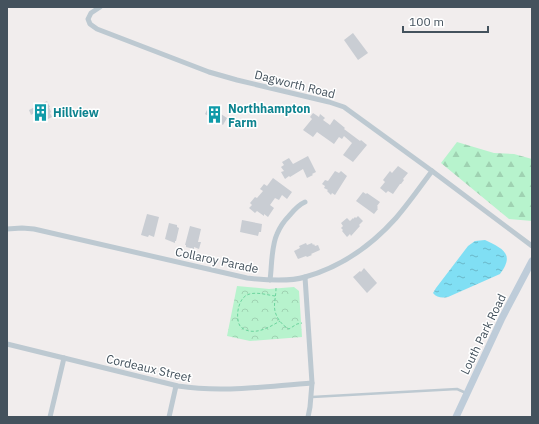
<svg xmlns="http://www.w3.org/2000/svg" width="539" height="424" font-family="'IBM Plex Sans',sans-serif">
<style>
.forest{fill:url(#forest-firs)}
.park{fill:url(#park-crowns)}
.water{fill:url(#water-ripples)}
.building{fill:#c9cdd3}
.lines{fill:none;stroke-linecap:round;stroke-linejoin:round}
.path{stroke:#6cd49e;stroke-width:1;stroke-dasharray:3 2;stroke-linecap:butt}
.lane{stroke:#bdc9d1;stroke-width:2.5}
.street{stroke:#bdc9d1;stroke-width:5}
.secondary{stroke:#beccd9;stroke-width:7}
.labels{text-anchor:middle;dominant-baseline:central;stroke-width:3;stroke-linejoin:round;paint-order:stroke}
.street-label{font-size:12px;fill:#44525d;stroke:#fff}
.culture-label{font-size:12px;font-weight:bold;fill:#0d838f;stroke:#fff;text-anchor:start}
</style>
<defs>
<pattern id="forest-firs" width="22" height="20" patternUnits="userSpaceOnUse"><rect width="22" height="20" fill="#b7f3cd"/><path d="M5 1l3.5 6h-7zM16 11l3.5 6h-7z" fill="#9fd2b2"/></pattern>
<pattern id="park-crowns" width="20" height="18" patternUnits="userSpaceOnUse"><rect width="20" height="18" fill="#b7f3cd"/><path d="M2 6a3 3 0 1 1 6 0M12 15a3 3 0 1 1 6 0" fill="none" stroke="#9fd2b2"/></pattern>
<pattern id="water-ripples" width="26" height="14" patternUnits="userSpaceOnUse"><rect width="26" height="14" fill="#80dff4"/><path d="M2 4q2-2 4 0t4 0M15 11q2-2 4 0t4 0" fill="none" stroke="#6ab7c9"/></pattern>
</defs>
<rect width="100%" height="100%" fill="#f1eded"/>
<path class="forest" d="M457 142 494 153 514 154 532 159V221L509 219 441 163Z"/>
<path class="park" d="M237 286 269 289 294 287 299 291 302 337 250 341 227 336Z"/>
<path class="water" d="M485 240C501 248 516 253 500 274L448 297C442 298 437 298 433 293L436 288 468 246 475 241Z"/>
<g class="building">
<path d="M353 33 368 53 358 60 344 40Z"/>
<path d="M47 101 50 107H49L51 112 50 113 52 117 40 123 34 113 31 115 29 110Z"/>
<path d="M209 106 227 118 223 125 217 121 215 125 208 120 210 117 205 114Z"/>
<path d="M313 113 319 117 320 114 325 118 323 120 330 125 334 119 345 128 344 129 360 141 361 140 367 145 353 162 343 155 352 143 344 136 342 139 339 137 334 144 317 132 313 137 303 130 312 119 310 117Z"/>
<path d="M308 156 316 172 312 174 313 175 307 178 303 169 290 177 289 176 285 179 281 172 284 171 281 167 284 165 282 162 289 158 293 164Z"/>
<path d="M398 166 408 173 403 179 404 180 401 184H400L393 194 388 191 386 193 380 188 385 182 383 180 390 171 392 173Z"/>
<path d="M335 171 339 173 341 171 347 176 335 195 332 193 331 195 327 191 328 190 324 188 325 186 322 184 325 180 328 181Z"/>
<path d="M273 178 292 192 287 199 282 195 279 200 275 198 270 205 274 208 268 217 264 214V216L257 211 255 213 249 208 252 205 250 203 255 197 257 198 263 191 260 189 264 184 267 186Z"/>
<path d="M363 192 366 194 367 193 380 202 377 206 378 207 377 208 378 209 374 214 356 201Z"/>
<path d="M147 214 159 217 154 237 149 235 148 237 141 235Z"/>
<path d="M358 216 363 221 359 225 360 226 351 236 350 234 347 237 342 231 343 230 341 228 343 226 341 223 347 218 350 221 353 218V219L355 217 356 218Z"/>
<path d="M242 220 262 224 261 232H259L258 236 240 232Z"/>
<path d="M169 223 177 225V227L179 228 176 241H175V243L165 239Z"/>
<path d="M190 226 201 229 198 242H201L199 249 194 247V249L186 247V245H185Z"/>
<path d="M306 243 307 245 312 243 313 245 314 244 315 246 318 245 320 250 311 254 312 255 307 257 306 256 298 259 294 251 300 248 299 246Z"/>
<path d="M364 268 377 283 367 293 353 277 360 271 361 272Z"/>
</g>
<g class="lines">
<g class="path">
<path d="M276 288C276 301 271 308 279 320 282 324 285 327 289 329L297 324 302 323"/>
<path d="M275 296C267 295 255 291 247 295 238 299 235 318 240 326 244 331 252 332 257 331 265 330 273 325 280 321"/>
</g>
<path class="lane" d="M312 397 457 389 466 393"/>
<g class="street">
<path d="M100 7 91 13 88 19 90 24 97 29 209 72 237 80 329 102 344 107 432 171 532 246"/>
<path d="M7 229 22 228 34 229 247 278C264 280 289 282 305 277 341 267 371 246 396 218 409 203 420 187 432 171"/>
<path d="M305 277 312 383 310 407 308 417"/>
<path d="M270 280C272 266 271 247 277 234 280 227 284 221 289 216 294 210 298 205 305 202"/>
<path d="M7 344 178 386C224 393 267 386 312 383"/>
<path d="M50 417 64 358"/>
<path d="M169 417 176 386"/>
</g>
<path class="secondary" d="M456 417 502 318 532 261"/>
</g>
<defs>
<symbol id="building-bare" viewBox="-9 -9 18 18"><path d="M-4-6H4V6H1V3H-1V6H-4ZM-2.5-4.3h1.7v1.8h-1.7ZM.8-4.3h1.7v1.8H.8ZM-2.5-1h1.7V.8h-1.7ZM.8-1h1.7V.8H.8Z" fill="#0f9aa8" stroke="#fff" stroke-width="2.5" paint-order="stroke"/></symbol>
</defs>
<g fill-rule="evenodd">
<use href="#building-bare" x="28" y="100" width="25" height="25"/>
<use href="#building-bare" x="202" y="102" width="25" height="25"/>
</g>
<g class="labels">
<g class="street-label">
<text transform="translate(295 84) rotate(14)">Dagworth Road</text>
<text transform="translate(217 260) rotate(12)">Collaroy Parade</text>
<text transform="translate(483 334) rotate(-64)">Louth Park Road</text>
<text transform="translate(149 368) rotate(13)">Cordeaux Street</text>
</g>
<g class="culture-label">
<text x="228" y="108">Northhampton<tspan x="228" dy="14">Farm</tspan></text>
<text x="53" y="112">Hillview</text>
</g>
</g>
<rect width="539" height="424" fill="none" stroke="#44525d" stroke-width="16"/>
<path d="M403 26v6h85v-6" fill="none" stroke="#44525d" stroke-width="2"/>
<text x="409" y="26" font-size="12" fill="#44525d" stroke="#ffffff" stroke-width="3" paint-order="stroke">100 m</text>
</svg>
